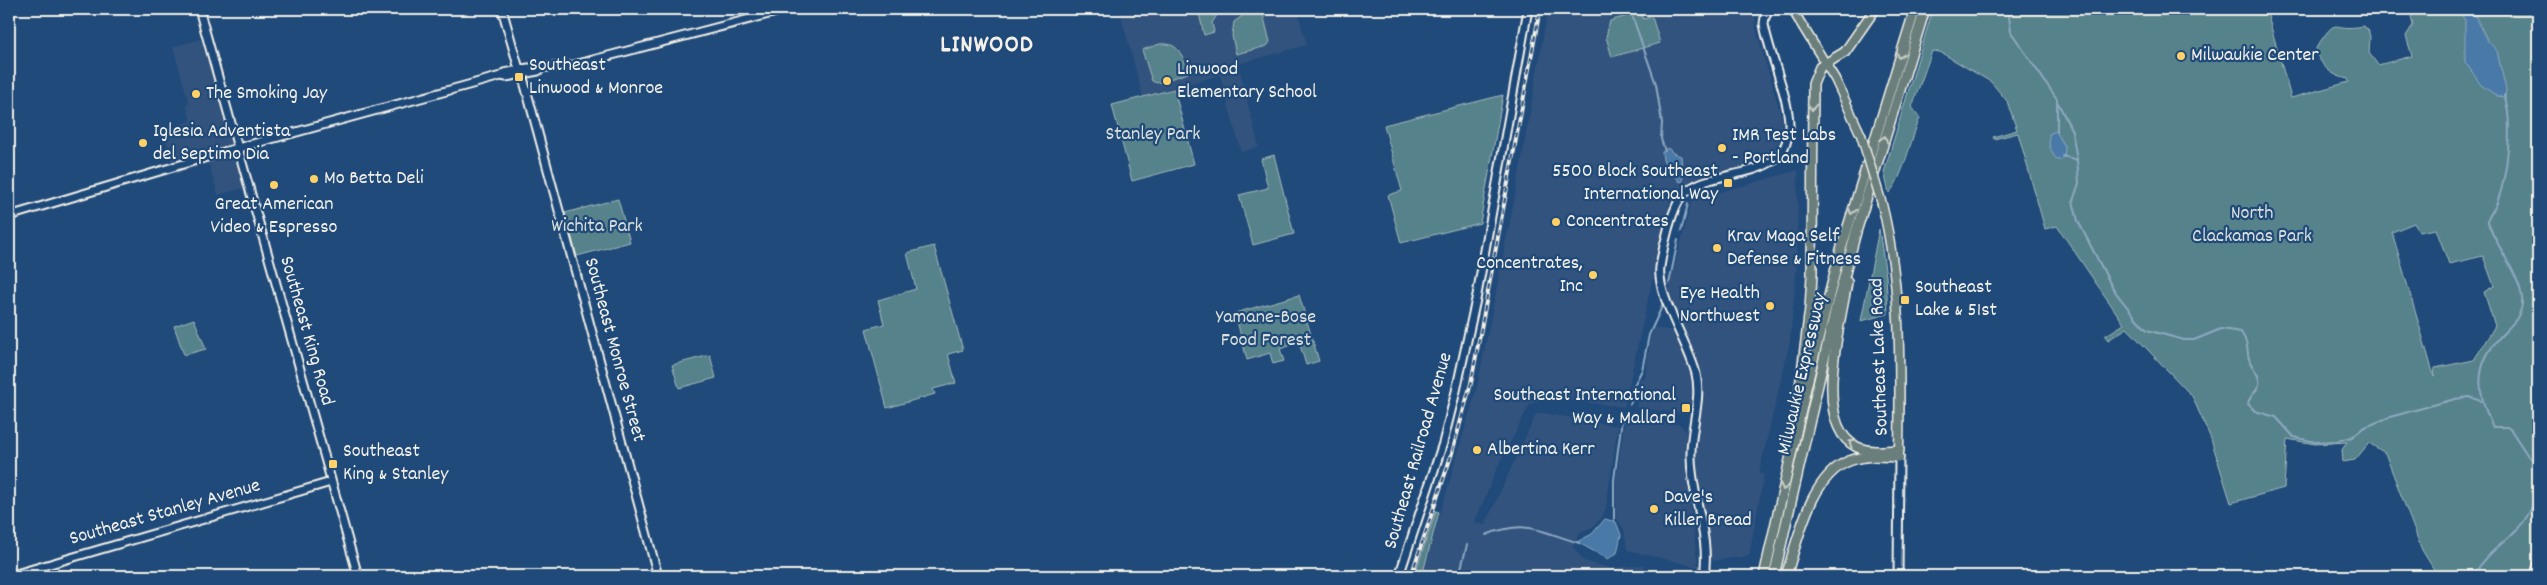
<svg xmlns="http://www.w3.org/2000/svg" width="2547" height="585" font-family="Dekko,sans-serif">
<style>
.built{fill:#33537e}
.green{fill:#56828b;stroke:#a5baba;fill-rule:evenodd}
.water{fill:#4a79a6;stroke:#8ea9c0}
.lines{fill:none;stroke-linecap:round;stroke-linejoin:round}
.stream{stroke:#8ea9c0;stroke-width:2}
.secondary-casing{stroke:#f4f1e8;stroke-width:11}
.primary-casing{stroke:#f4f1e8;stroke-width:11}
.highway-casing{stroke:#f4f1e8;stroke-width:12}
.secondary{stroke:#1f4a7a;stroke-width:7}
.primary{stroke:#6a7f7c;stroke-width:8}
.highway{stroke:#6a7f7c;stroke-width:9}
.rail-casing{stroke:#f4f1e8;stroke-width:4}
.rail{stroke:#1f4a7a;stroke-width:2;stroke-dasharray:5.5;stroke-linecap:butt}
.primary-bridge-casing{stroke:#f4f1e8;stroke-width:11;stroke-linecap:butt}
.primary-bridge{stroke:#6a7f7c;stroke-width:8}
.oneway{stroke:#cbcfc8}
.poi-dot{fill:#ffd166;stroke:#1f4a7a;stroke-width:2}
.labels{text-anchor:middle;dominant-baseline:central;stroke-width:4.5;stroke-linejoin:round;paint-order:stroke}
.poi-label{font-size:20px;fill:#f4f1e8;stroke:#1f4a7a;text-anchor:start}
.park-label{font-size:20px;fill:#dce0da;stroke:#1f4a7a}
.street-label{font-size:20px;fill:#f4f1e8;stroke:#1f4a7a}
.district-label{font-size:25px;font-weight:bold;letter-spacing:1px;fill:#f4f1e8;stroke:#1f4a7a}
</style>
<rect width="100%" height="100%" fill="#1f4a7a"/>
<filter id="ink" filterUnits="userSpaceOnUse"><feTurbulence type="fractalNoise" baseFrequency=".02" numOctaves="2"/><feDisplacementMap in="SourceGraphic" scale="10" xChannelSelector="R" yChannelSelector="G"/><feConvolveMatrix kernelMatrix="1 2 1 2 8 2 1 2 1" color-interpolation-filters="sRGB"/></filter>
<g filter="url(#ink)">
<g class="built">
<path d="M1119 9H1297L1307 45 1238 64 1259 147 1241 152 1220 75 1143 97Z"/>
<path d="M1548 9H1606L1608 14 1626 9H1757L1755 15 1756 29 1782 119 1781 137 1772 154 1765 159 1686 184 1676 191 1670 201 1624 407 1548 398 1530 404 1497 468 1475 522 1485 525 1536 414 1543 413 1618 426 1606 508 1602 517 1594 526 1579 533 1573 547 1584 561 1610 568 1645 565 1644 576H1422L1477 387 1519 175Z"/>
<path d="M201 39 244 188 218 195 209 164 176 174 163 130 191 121 186 105 189 103 173 47Z"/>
<path d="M1798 170 1797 263 1790 342 1759 473 1764 475 1749 556 1711 561 1696 465 1702 380 1693 348 1668 292 1692 200Z"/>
<path d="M1654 328 1676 331 1689 366 1694 387 1693 398 1689 408 1681 413 1636 408 1640 379H1645L1650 340Z"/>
<path d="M1625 419 1679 424 1686 431 1685 458 1698 567 1627 550 1624 530 1616 517V480Z"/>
</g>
<g class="green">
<path d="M1198 9 1220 10 1212 23 1214 32 1204 35Z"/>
<path d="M1933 9H2266L2291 98 2349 82 2348 79C2332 76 2319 66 2316 48 2340 12 2330 33 2362 26L2368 29 2370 37 2369 53 2378 65 2412 56 2406 36 2413 25 2410 11 2412 9H2538V556L2531 576H2438L2422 550 2385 453 2369 443 2355 460 2343 462 2342 450 2347 442 2315 444 2287 439 2284 488 2231 503 2211 439 2192 396 2127 328 2108 340 2105 336 2124 324 2057 226 2045 229 2018 133 1994 139 1993 137 2017 130 2007 101 1991 82 1940 52 1932 51 1912 107 1920 118C1910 140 1904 177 1889 193L1884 172ZM2414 223 2419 232 2436 229 2449 264 2483 256 2494 286 2484 292 2495 326 2474 360 2435 368 2434 376 2392 232Z"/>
<path d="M1262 10 1270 42 1267 46 1236 54 1232 36 1234 22 1245 14Z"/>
<path d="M1640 12 1643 19 1652 17 1660 43 1612 57 1606 37 1610 21Z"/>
<path d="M1160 44C1180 42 1183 57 1188 73L1157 83 1152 81 1142 50Z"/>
<path d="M1174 89 1194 164 1132 181 1112 105Z"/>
<path d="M1503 95 1480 223 1401 243 1388 195 1402 191 1384 125Z"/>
<path d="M1274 155 1294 234 1253 245 1239 195 1268 188 1261 159Z"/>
<path d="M618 199 630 242 577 256 565 213Z"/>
<path d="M1879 229 1886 276 1888 314 1861 321Z"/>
<path d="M934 246 963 350 948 354 956 383 933 389 935 394 887 408 866 329 884 324 878 300 916 289 907 253Z"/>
<path d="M1299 295 1319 361 1306 365 1299 342 1280 349 1284 361 1273 364 1270 353 1247 360 1235 313Z"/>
<path d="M194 319 206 349 184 355 174 326Z"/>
<path d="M710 355 716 378 679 388 672 365Z"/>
<path d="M1436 511 1439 512 1422 576H1414Z"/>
</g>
<g class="water">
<path d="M2457 9H2472L2488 41 2497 51 2506 90 2505 97 2497 96 2481 85 2465 62V20Z"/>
<path d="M2056 131 2065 147 2064 157 2061 160H2057C2051 152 2048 145 2049 134Z"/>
<path d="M1668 148 1673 153 1681 156 1683 181 1680 182 1663 160 1662 152Z"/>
<path d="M1605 519 1616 522 1621 535 1617 553 1608 559 1577 542 1592 534Z"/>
</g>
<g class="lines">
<g class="stream">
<path d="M2008 9 2011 32 2057 99V132"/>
<path d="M1633 18 1656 84 1662 123 1661 139 1665 151"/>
<path d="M2504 95C2514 121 2507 177 2497 203 2495 209 2489 214 2488 220 2487 233 2525 280 2522 303 2521 318 2510 326 2500 337 2473 366 2477 394 2493 427H2507L2511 430 2528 456 2538 463"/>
<path d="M2058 103 2072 131 2077 160"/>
<path d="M2063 156 2077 160 2079 183 2073 201 2078 221 2113 289 2135 317 2147 330 2184 340H2194L2221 329 2241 332C2251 348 2245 349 2250 362 2253 369 2261 376 2259 384 2258 392 2249 395 2248 404L2255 411 2276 417 2294 437 2315 442 2337 441 2352 437 2363 428 2390 417 2455 399 2469 397 2481 401"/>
<path d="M1681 231 1688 204"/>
<path d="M1669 284 1678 240"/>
<path d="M1630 404 1633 397 1631 391 1642 370 1649 335 1664 302"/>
<path d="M1614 521V480L1622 419"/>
<path d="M1486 535C1527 519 1539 531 1579 543"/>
<path d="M1459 576 1467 545"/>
<path d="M2473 576C2496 537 2528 538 2538 487"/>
</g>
<defs>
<g id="secondary">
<path d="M199 9 358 576"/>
<path d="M502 9 519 69"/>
<path d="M504 73 528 68 570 66 788 9"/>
<path d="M522 74 658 576"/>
<path d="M9 216 227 151 501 76 506 77 538 71 541 69"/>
<path d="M9 576 331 482"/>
<path d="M1399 576 1443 443 1456 391 1477 295 1528 9"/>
<path d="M1704 576C1711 535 1690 494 1691 453 1691 427 1702 399 1696 374 1689 344 1656 295 1660 267 1663 248 1671 209 1683 195 1709 164 1787 187 1789 127 1790 99 1769 54 1764 24L1765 17 1770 9"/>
<path d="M1898 576 1899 457"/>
<path d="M2533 576 2538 563"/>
</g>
<g id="primary">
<path d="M1792 9 1835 79 1861 135"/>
<path d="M1882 204C1902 285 1900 371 1899 455"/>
</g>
<g id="highway">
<path d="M1847 282C1841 322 1811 425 1857 447 1870 453 1886 451 1899 450"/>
<path d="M1798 403 1810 308 1812 275 1813 84 1820 67 1845 52 1875 9"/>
<path d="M1764 576 1806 388 1839 256 1915 9"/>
<path d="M1774 576 1835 311 1856 232 1925 9"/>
<path d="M1786 576C1798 540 1810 476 1849 461 1865 455 1883 456 1899 457"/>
</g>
</defs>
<use href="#secondary" class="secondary-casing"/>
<use href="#primary" class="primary-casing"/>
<use href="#highway" class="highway-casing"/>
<use href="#secondary" class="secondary"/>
<use href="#primary" class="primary"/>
<use href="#highway" class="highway"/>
<defs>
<path id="rail" d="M1411 576 1452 453 1471 383 1540 9"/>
</defs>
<use href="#rail" class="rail-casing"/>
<use href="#rail" class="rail"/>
<defs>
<path id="primary-bridge" d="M1861 135 1882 204"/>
</defs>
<use href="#primary-bridge" class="primary-bridge-casing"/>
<use href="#primary-bridge" class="primary-bridge"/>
</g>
<defs><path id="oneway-chevron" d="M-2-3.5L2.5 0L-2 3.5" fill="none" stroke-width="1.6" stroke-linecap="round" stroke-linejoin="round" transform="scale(1.25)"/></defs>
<g class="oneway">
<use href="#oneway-chevron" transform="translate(1900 55) rotate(107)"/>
<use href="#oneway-chevron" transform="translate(1812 107) rotate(90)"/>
<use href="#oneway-chevron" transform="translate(1884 139) rotate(-73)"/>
<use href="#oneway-chevron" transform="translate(1852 211) rotate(106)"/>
<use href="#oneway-chevron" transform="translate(1852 443) rotate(-145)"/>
<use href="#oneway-chevron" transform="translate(1784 487) rotate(103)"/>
</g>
</g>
<g class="poi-dot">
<circle cx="2181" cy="56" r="5"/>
<rect x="514" y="72" width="10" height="10" rx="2.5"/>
<circle cx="1167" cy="81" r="5"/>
<circle cx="196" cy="94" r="5"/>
<circle cx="143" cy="143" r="5"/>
<circle cx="1722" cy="148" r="5"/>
<circle cx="314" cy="179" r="5"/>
<rect x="1723" y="178" width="10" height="10" rx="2.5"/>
<circle cx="274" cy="185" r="5"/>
<circle cx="1556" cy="222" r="5"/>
<circle cx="1717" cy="248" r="5"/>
<circle cx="1593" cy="275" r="5"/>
<rect x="1900" y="295" width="10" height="10" rx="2.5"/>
<circle cx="1770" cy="306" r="5"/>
<rect x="1681" y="403" width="10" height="10" rx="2.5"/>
<circle cx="1477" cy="450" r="5"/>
<rect x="328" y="459" width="10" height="10" rx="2.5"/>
<circle cx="1654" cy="509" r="5"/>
</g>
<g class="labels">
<g class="poi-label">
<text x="2191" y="56">Milwaukie Center</text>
<text x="529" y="66">Southeast<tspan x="529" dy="23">Linwood &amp; Monroe</tspan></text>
<text x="1177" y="70">Linwood<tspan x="1177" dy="23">Elementary School</tspan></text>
<text x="206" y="94">The Smoking Jay</text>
<text x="153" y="132">Iglesia Adventista<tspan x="153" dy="23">del Septimo Dia</tspan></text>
<text x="1732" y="136">IMR Test Labs<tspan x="1732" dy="23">- Portland</tspan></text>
<text x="1718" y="172" text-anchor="end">5500 Block Southeast<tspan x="1718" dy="23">International Way</tspan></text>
<text x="324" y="179">Mo Betta Deli</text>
<text x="274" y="205" text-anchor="middle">Great American<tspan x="274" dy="23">Video &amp; Espresso</tspan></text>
<text x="1566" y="222">Concentrates</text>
<text x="1727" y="237">Krav Maga Self<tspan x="1727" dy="23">Defense &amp; Fitness</tspan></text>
<text x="1583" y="264" text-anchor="end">Concentrates,<tspan x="1583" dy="23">Inc</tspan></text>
<text x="1915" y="288">Southeast<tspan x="1915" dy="23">Lake &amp; 51st</tspan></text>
<text x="1760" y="294" text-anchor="end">Eye Health<tspan x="1760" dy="23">Northwest</tspan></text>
<text x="1676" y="396" text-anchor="end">Southeast International<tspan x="1676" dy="23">Way &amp; Mallard</tspan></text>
<text x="1487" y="450">Albertina Kerr</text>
<text x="343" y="452">Southeast<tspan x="343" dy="23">King &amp; Stanley</tspan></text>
<text x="1664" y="498">Dave's<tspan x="1664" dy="23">Killer Bread</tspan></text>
</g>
<g class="park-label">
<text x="1153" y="135">Stanley Park</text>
<text x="2252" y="214">North<tspan x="2252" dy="23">Clackamas Park</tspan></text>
<text x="597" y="227">Wichita Park</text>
<text x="1266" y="318">Yamane-Bose<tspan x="1266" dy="23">Food Forest</tspan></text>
</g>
<g class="street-label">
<text transform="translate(306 331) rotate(74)">Southeast King Road</text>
<text transform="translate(614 350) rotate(75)">Southeast Monroe Street</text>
<text transform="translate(1880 357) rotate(-92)">Southeast Lake Road</text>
<text transform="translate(1803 374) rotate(-77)">Milwaukie Expressway</text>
<text transform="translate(1419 451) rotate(-74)">Southeast Railroad Avenue</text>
<text transform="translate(165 513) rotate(-16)">Southeast Stanley Avenue</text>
</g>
<g class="district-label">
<text x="987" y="46">LINWOOD</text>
</g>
</g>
<rect width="2547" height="585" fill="none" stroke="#1f4a7a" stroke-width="30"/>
<rect x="15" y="15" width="2517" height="555" fill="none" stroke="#f4f1e8" stroke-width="2" filter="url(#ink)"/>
</svg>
